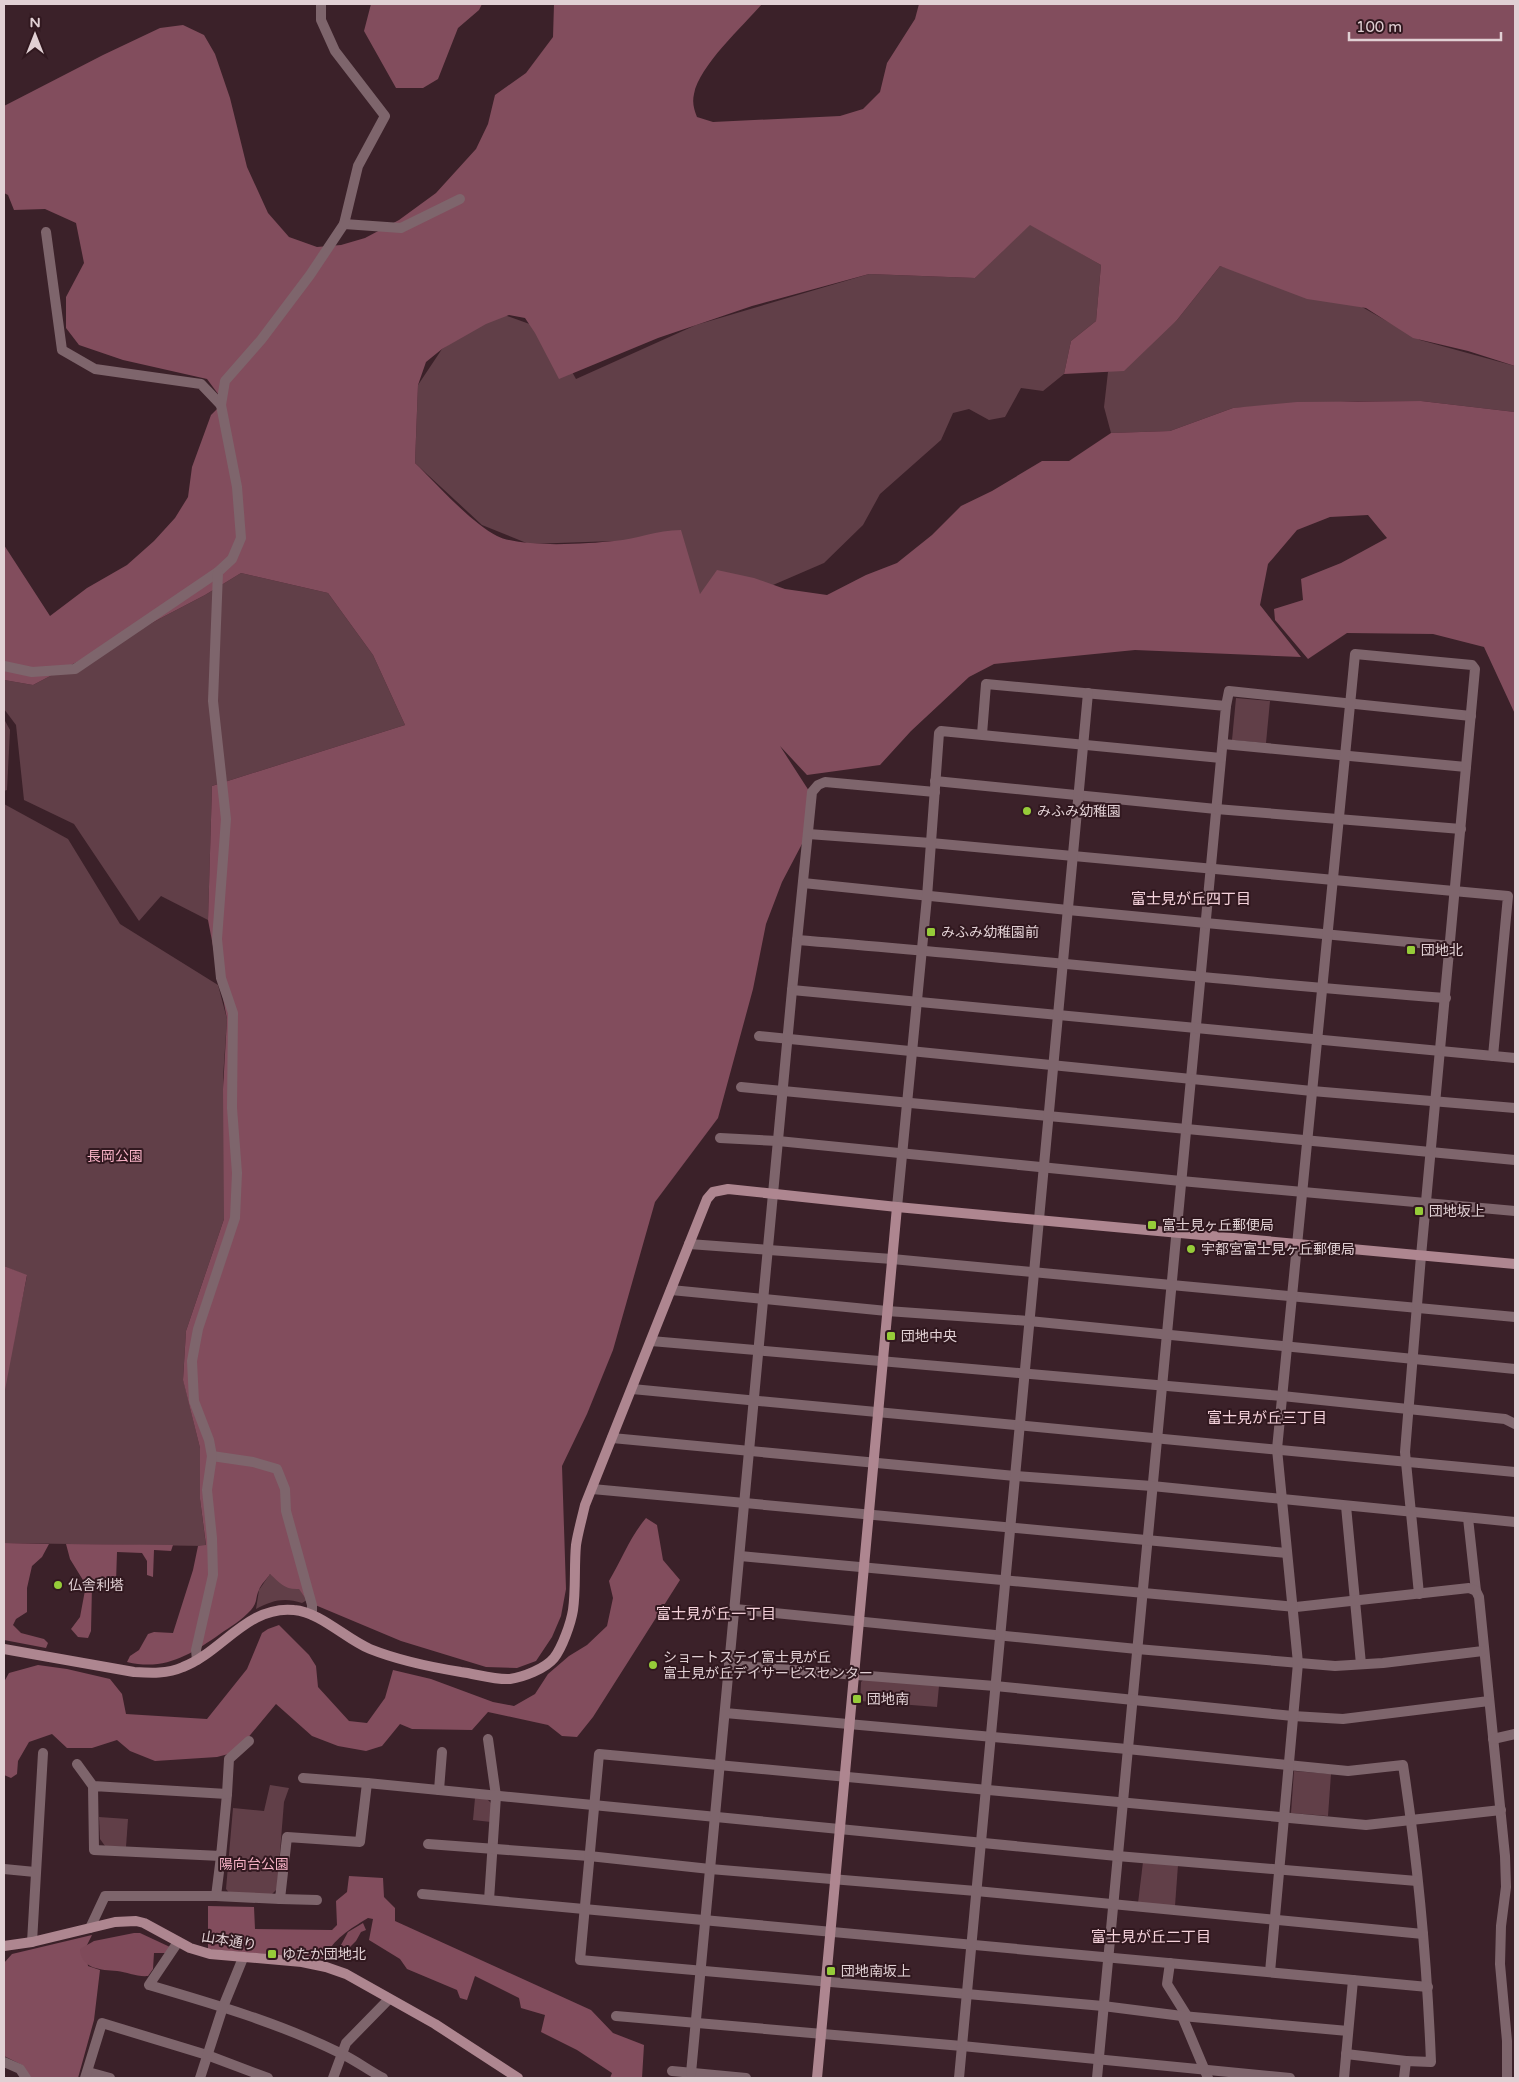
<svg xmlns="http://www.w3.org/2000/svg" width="1519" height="2082" font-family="'Varela Round','Noto Sans JP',sans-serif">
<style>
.green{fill:#613f48}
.forest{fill:#824d5d}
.water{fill:#7f4a5a}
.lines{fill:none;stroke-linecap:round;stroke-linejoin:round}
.street{stroke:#7e656c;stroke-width:10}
.secondary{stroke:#ae8690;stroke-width:10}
.poi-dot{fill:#96cc39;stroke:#31181f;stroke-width:2}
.labels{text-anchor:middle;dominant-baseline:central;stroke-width:4;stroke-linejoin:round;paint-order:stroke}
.poi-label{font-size:14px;fill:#e1d0d4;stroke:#31181f;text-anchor:start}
.park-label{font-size:14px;fill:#f7b2c6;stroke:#31181f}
.street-label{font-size:14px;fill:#e1d0d4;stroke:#31181f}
.neighbourhood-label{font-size:15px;fill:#f6d3dc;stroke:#31181f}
</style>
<rect width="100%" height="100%" fill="#3b2129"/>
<g class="green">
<path d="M1030 224 1101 265 1096 321 1071 341 1064 374 1043 391 1021 388 1005 417 989 420 969 409 953 413 941 440 880 494 863 525 824 563 773 585 700 594 615 541 529 544 482 525 415 463 418 385 442 349 496 312 549 331 576 379 696 325 869 274 975 278Z"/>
<path d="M1220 266 1362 307 1420 340 1515 366V412L1421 401H1359L1233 408 1170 431 1111 433 1104 407 1108 372 1177 320Z"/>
<path d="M241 573 328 593 373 655 405 725 212 786 208 920 161 896 139 921 74 824 24 800 16 725 4 709V680L33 685 205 595Z"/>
<path d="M1236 698 1270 701 1266 743 1232 740Z"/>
<path d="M4 719 10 730 7 790 4 791Z"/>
<path d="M4 804 68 839 120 924 218 985 227 1019 223 1078 228 1174 224 1219 186 1331 183 1379 200 1448V1499L206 1546 4 1543V1386L27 1276 4 1266Z"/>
<path d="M270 1574 299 1588 307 1600 302 1603C285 1597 272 1600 256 1609L259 1590Z"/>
<path d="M864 1679 939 1686 937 1707 860 1701 861 1682Z"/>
<path d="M1294 1771 1331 1774 1328 1816 1291 1813Z"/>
<path d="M270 1785 289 1788 284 1802 277 1889 272 1894 231 1895 226 1889 233 1808 264 1811Z"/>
<path d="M475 1798 487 1799 492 1804 491 1822 473 1820Z"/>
<path d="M99 1817 128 1819 126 1847 105 1846 100 1839Z"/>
<path d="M1143 1862 1178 1865 1175 1906 1138 1903Z"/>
</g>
<g class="forest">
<path d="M371 4H482L479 10 458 28 438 79 423 88H396L364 31Z"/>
<path d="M554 4H762C743 26 699 66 694 94 692 103 694 109 697 117L713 122 840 116 863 109 880 92 887 63 915 19 919 4H1515V366L1468 351 1413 338 1366 308 1307 299 1220 266 1177 320 1124 371 1064 374 1071 341 1096 321 1101 265 1030 225 975 278 869 274 752 306 658 338 559 379 535 333 525 318 509 315 486 324 442 349 426 362 418 385 415 463C438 485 470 522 497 536 521 548 586 544 614 541 638 539 656 530 681 530L700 594 717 570 754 578 785 589 827 595 866 575 897 563 932 535 961 506 992 491 1042 461H1069L1111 433 1170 431 1233 408 1297 402 1421 401 1515 412V714L1484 647 1433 634 1347 633 1308 659 1275 620 1274 609 1303 600 1301 579 1341 563 1387 538 1368 515 1330 517 1297 530 1268 564 1260 605 1301 657 1135 650 994 664 969 677 911 731 880 765 807 775 780 746 811 794 803 842 782 882 766 924 753 989 718 1118 655 1202 613 1350 587 1414 562 1466 566 1589 561 1616 552 1637 536 1661 517 1668 486 1667 401 1641 308 1602 299 1589C285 1590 280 1583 270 1574 267 1579 261 1584 259 1590 255 1598 258 1602 251 1610 242 1620 230 1627 220 1634 190 1655 165 1671 127 1662L130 1656 139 1650 148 1634 154 1632 173 1633 193 1570 198 1546 206 1545 200 1499V1448L183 1380 186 1331 224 1219 223 1089 227 1019 208 920 212 786 405 725 373 655 328 593 241 573 205 595 33 685 4 680V545L50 616 87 588 127 565 154 541 175 518 188 497 192 467 211 415 224 402 207 379 123 360 79 345 66 328V297L84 263 76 223 45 209 14 210 8 195 4 193V106L103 55 160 28 183 25 204 35 215 54 230 98 247 167 268 213 289 237 317 247 341 245 365 238 399 220 436 193 476 149 488 124 495 95 526 73 553 37Z"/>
<path d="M4 1266 27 1275 4 1395Z"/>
<path d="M646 1518 657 1525 663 1560 680 1580 593 1717 577 1737 562 1736 548 1725 488 1712 472 1730 412 1729 400 1724 382 1746 366 1751 338 1746 312 1736 276 1704 236 1752 217 1757 155 1761 130 1751 117 1740 92 1748H67L52 1734 29 1742 18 1761 17 1774 11 1778 4 1775V1682L9 1673 38 1665 67 1669 110 1679 122 1694 126 1714 207 1719 247 1669 262 1633 268 1629 279 1625 309 1655 316 1666 318 1687 349 1721 367 1723 385 1698 393 1670 431 1679 493 1702 514 1706 535 1694 548 1674 569 1656 587 1645 607 1626 613 1598 609 1581C622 1559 630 1537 646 1518Z"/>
<path d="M4 1543 49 1544 42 1557 32 1566 27 1588V1612L16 1619 13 1625 21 1633 44 1639 48 1643 46 1648 4 1640Z"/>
<path d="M66 1544 173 1545 171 1551 154 1550 153 1577 147 1575V1561L142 1553 117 1552 116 1582 92 1586 91 1631 88 1638 78 1637 71 1629 80 1617 86 1585 70 1559Z"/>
<path d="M349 1876 383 1878 384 1897 395 1908V1921L591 2010 613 2033 644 2045 642 2078H610L612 2073 577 2050 541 2032 545 2015 521 2008 519 1998 475 1976 467 2000 460 1998 457 1990 407 1969 400 1959 369 1940 373 1919 368 1918C350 1929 333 1939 324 1959L208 1949V1906L254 1907 255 1929 332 1930 337 1925 336 1901 347 1892Z"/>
<path d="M92 1935 86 1947 88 1966 100 1970 94 2020 78 2078H28L22 2065 4 2056V1963L12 1954Z"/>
</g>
<g class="water">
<path d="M363 1923 366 1930 361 1932 356 1941 340 1957 331 1955 341 1945 348 1932Z"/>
<path d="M134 1933H140L170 1947 166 1953H154L153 1969 148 1976C137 1977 127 1972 117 1971 101 1970 81 1969 80 1949L94 1941Z"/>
</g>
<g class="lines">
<g class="street">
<path d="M344 224 401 228 460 199"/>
<path d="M46 232 62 350 95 369 201 384 221 405"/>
<path d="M4 666 32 672 75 669 218 572 232 559 241 538 237 487 221 405 225 381 261 340 310 275 344 224 358 166 385 116 335 51 321 20V4"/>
<path d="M1226 706 1229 691 1471 716"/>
<path d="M982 734 986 684 1226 706 1097 2078"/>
<path d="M1223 744 1466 767"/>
<path d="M935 781 1216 809 1461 829"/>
<path d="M808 834 931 843 1508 896 1493 1056"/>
<path d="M803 883 1068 910 1451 946"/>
<path d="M797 940C1014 957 1229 982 1446 998"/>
<path d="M792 990 812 792 818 785 825 782 935 792"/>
<path d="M759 1036 1312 1091 1515 1108"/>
<path d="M741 1087 1515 1160"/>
<path d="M720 1138 778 1141 1181 1181 1515 1211"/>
<path d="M897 1207 927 897 939 733 941 731 1221 758"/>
<path d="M689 1244 892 1259 1515 1317"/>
<path d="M671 1290 887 1311 1029 1321 1515 1369"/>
<path d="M651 1341 1282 1396 1505 1419 1515 1424"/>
<path d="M632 1389 1515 1472"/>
<path d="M612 1438 1015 1476 1152 1486 1515 1522"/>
<path d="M212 1456 253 1462 277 1469 285 1489 286 1511 312 1605V1615"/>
<path d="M592 1489 1287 1553"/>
<path d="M1346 1506 1361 1664"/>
<path d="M1468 1518 1476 1591"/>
<path d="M740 1556 1296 1607 1469 1588 1476 1591 1479 1597 1505 1856 1506 1887 1501 1926 1500 1964 1507 2041V2078"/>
<path d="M735 1609 1137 1649 1335 1666 1383 1663 1483 1651"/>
<path d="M197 1660 196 1650 213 1575 212 1538 207 1490 212 1456 209 1440 194 1401 192 1361 198 1329 235 1218 237 1173 232 1108 233 1013 221 978 217 939 226 819 213 701 218 572"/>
<path d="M729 1665 995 1686 1293 1716 1343 1719 1489 1701"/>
<path d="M725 1713 1127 1749 1348 1771 1403 1765C1418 1863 1427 1962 1431 2062L1406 2061 1404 2078"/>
<path d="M488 1739 496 1796 489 1900"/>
<path d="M1493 1739 1515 1734"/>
<path d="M77 1764 93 1786 94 1850 221 1856 227 1794 93 1786"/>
<path d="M303 1778 367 1783"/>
<path d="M439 1790 442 1752"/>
<path d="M227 1794 229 1759 249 1741"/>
<path d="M428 1844 589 1856 710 1869 976 1891 1423 1934"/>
<path d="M4 1869 35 1872"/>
<path d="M422 1894 1428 1987"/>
<path d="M216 1896 221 1856"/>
<path d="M280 1899 317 1900"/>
<path d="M90 1928 105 1896H216L280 1899 287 1837 360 1842 367 1783 1117 1856 1417 1881"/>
<path d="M32 1942 43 1753"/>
<path d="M178 1942 149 1985C214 2004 279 2023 340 2053 355 2060 368 2070 383 2078"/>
<path d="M1170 1963 1167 1984 1187 2016"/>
<path d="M1270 1972 1298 1663 1277 1449 1355 654 1472 665 1475 669 1421 1256 1405 1452 1419 1594"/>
<path d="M616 2016 962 2046 1290 2078"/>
<path d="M1182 2016 1208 2078"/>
<path d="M1348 2031 1182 2016 1103 2006 580 1960 599 1754 1366 1825 1501 1810"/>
<path d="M1346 2054 1406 2061"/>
<path d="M4 2062 20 2069 26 2078"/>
<path d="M672 2071 746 2078"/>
<path d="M88 2072 110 2078"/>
<path d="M691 2073 792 990 1515 1058"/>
<path d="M85 2078 102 2023 207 2055 268 2078"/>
<path d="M200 2078 223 2007 243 1958"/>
<path d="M333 2078 346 2043 389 1999"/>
<path d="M959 2078 1088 693"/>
<path d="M1344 2078 1353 1980"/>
</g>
<g class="secondary">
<path d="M4 1649 134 1672C151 1673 167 1674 183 1667 222 1652 248 1605 294 1610 320 1612 346 1639 370 1649 400 1661 430 1667 461 1672 476 1674 495 1680 510 1679 523 1677 545 1669 554 1658 562 1648 571 1623 573 1610 576 1589 574 1567 576 1545 578 1532 582 1518 585 1505L707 1199 713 1192 728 1189 897 1207 1515 1264"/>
<path d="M4 1946 32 1942 115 1922 136 1921 144 1923 190 1948 210 1954 302 1962 326 1967 346 1974 435 2024 518 2078"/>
<path d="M817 2078 897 1207"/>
</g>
</g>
<g class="poi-dot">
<circle cx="1027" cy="811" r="5"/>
<rect x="926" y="927" width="10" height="10" rx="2.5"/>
<rect x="1406" y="945" width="10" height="10" rx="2.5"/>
<rect x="1414" y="1206" width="10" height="10" rx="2.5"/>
<rect x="1147" y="1220" width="10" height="10" rx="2.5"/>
<circle cx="1191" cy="1249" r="5"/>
<rect x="886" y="1331" width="10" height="10" rx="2.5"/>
<circle cx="58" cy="1585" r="5"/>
<circle cx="653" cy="1665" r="5"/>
<rect x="852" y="1694" width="10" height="10" rx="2.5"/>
<rect x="267" y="1949" width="10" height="10" rx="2.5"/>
<rect x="826" y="1966" width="10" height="10" rx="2.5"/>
</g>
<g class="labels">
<g class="poi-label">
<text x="1037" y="811">みふみ幼稚園</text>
<text x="941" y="932">みふみ幼稚園前</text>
<text x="1421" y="950">団地北</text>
<text x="1429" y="1211">団地坂上</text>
<text x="1162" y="1225">富士見ヶ丘郵便局</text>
<text x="1201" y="1249">宇都宮富士見ヶ丘郵便局</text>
<text x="901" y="1336">団地中央</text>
<text x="68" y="1585">仏舎利塔</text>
<text x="663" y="1657">ショートステイ富士見が丘<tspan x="663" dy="16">富士見が丘デイサービスセンター</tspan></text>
<text x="867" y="1699">団地南</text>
<text x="282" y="1954">ゆたか団地北</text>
<text x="841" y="1971">団地南坂上</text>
</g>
<g class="park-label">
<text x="115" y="1156">長岡公園</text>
<text x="254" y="1864">陽向台公園</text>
</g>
<g class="street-label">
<text transform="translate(229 1941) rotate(9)">山本通り</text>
</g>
<g class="neighbourhood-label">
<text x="1191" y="899">富士見が丘四丁目</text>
<text x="1267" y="1418">富士見が丘三丁目</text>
<text x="716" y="1614">富士見が丘一丁目</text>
<text x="1151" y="1937">富士見が丘二丁目</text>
</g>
</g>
<rect width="1519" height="2082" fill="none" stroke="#e1d0d4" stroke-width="10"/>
<g transform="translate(35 35)" stroke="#31181f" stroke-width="4" paint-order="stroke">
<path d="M0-4L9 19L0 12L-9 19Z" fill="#e1d0d4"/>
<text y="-8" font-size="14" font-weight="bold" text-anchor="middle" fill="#e1d0d4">N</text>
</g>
<path d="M1349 32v8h152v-8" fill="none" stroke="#e1d0d4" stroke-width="2.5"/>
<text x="1356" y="32" font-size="15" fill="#e1d0d4" stroke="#31181f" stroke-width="4" paint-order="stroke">100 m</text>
</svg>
